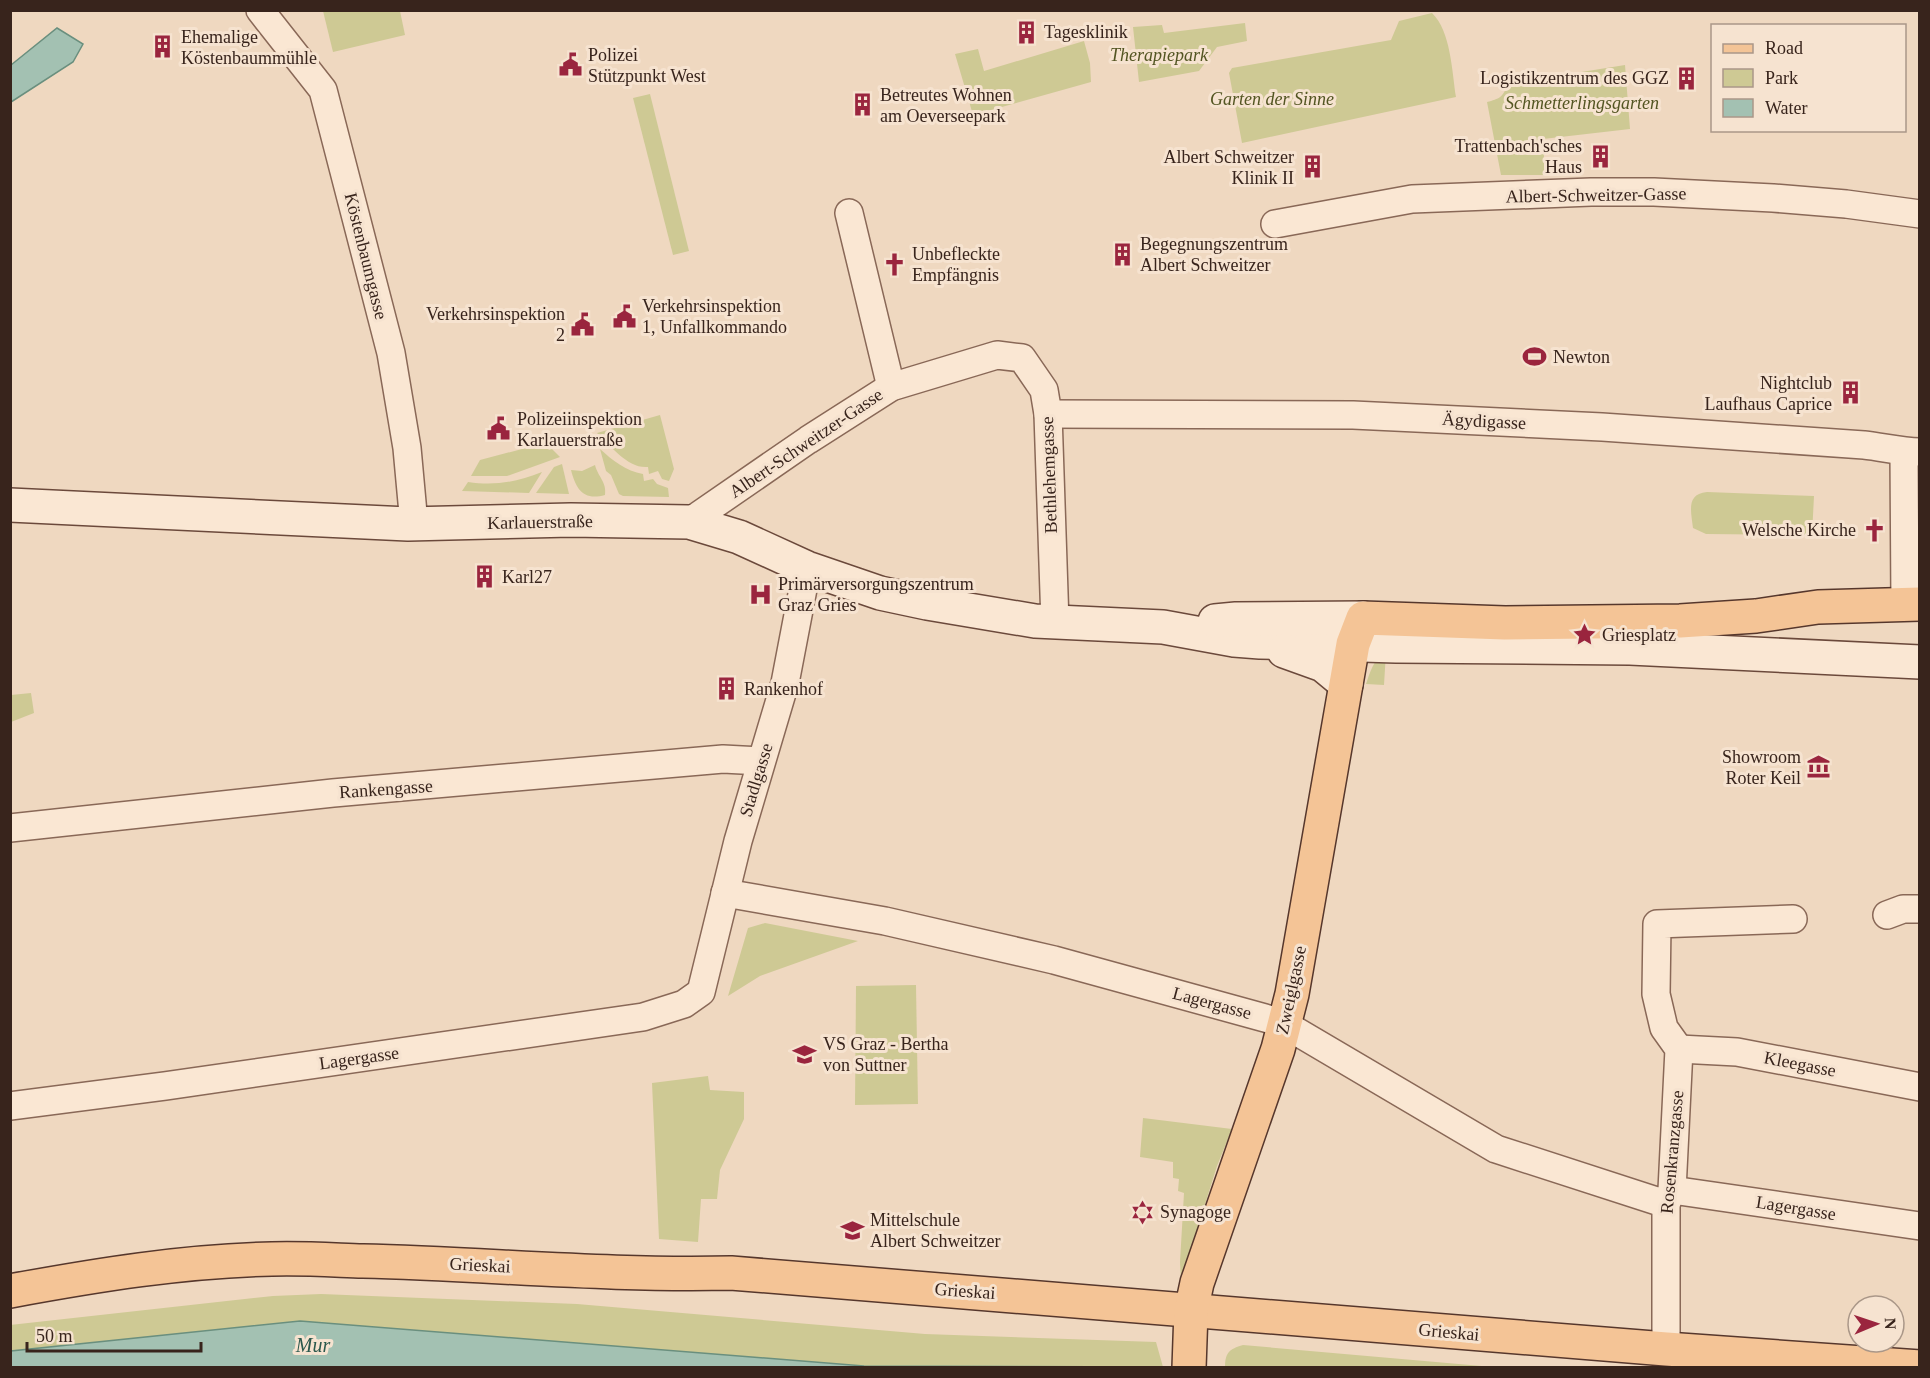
<svg xmlns="http://www.w3.org/2000/svg" width="1930" height="1378" font-family="'Times New Roman',serif">
<style>
.green{fill:#cec994}
.water{fill:#a3c1b2;stroke:#6a8f7e;stroke-width:1.5}
.lines{fill:none;stroke-linecap:round;stroke-linejoin:round}
.street-casing{stroke:#896857;stroke-width:30}
.secondary-casing{stroke:#6b493b;stroke-width:36}
.primary-casing{stroke:#56372c;stroke-width:36}
.street{stroke:#fae7d3;stroke-width:27}
.secondary{stroke:#fae7d3;stroke-width:33}
.primary{stroke:#f4c496;stroke-width:33}
.labels{text-anchor:middle;dominant-baseline:central;stroke-width:6;stroke-linejoin:round;paint-order:stroke}
.poi-label{font-size:18px;fill:#38241c;stroke:#f6e3d0;text-anchor:start}
.park-label{font-size:18px;font-style:italic;fill:#535522;stroke:#f6e3d0}
.street-label{font-size:18px;fill:#38241c;stroke:#f6e3d0}
.water-label{font-size:20px;font-style:italic;fill:#2b584c;stroke:#f6e3d0}
</style>
<rect width="100%" height="100%" fill="#efd8c0"/>
<g class="green">
<path d="M323 11H400L405 35 333 52Z"/>
<path d="M1432 13C1451 31 1452 72 1456 97L1242 143 1229 73 1232 68 1391 40 1399 21Z"/>
<path d="M1245 23 1247 41 1217 47 1199 71 1139 82 1133 27 1162 25 1164 33Z"/>
<path d="M1084 41 1090 63 1091 82 973 115 955 54 978 49 984 71Z"/>
<path d="M1625 65 1630 129 1543 139 1545 175H1501L1487 102C1499 99 1504 97 1507 84Z"/>
<path d="M650 94 689 251 673 255 633 98Z"/>
<path d="M660 415 674 469 669 481 662 479 658 471 649 474 648 467C628 469 611 446 597 433Z"/>
<path d="M537 445H545L549 450 552 449 560 457 507 476H471L480 460Z"/>
<path d="M600 449C612 460 626 471 643 474L644 481 653 479 657 484 668 488 669 497 623 496 619 494 611 475 606 471Z"/>
<path d="M562 464 569 494 536 493 554 467Z"/>
<path d="M595 465C598 477 607 482 605 495 583 501 576 489 571 470L582 471Z"/>
<path d="M542 472 529 493 462 491 468 482C495 486 517 482 542 472Z"/>
<path d="M1707 492 1814 496 1812 535 1706 534 1693 528C1691 511 1686 494 1707 492Z"/>
<path d="M1386 652 1384 685 1366 684C1370 672 1374 658 1386 652Z"/>
<path d="M31 693 34 713 11 722V695Z"/>
<path d="M765 923 858 941 760 976 728 996 748 928Z"/>
<path d="M916 985 918 1104 855 1105 856 986Z"/>
<path d="M708 1076 710 1090 744 1092V1119L720 1170 717 1199H701L698 1242 659 1239 652 1083Z"/>
<path d="M1143 1118 1232 1129 1217 1166 1181 1281 1180 1262 1184 1193 1178 1191 1179 1179 1173 1178V1162L1140 1157Z"/>
<path d="M321 1294 577 1304 925 1334 1156 1342 1163 1367 864 1366 300 1321 11 1351 10 1325 273 1296Z"/>
<path d="M1243 1345 1493 1367H1225C1225 1353 1229 1349 1243 1345Z"/>
</g>
<g class="water">
<path d="M57 28 83 44 73 62 11 102V65Z"/>
<path d="M300 1321 864 1366 1166 1367H11V1351Z"/>
</g>
<g class="lines">
<defs>
<g id="street">
<path d="M260 10 323 90 391 353 407 448 414 524"/>
<path d="M849 213 891 387"/>
<path d="M1275 224 1412 199 1591 192H1654L1773 198 1846 204 1920 214"/>
<path d="M1048 414 1353 415 1602 427 1864 445C1883 447 1901 452 1920 452"/>
<path d="M1904 452 1905 604"/>
<path d="M689 522 808 440 891 387 997 355 1022 358 1044 390 1048 414 1055 623"/>
<path d="M10 828 333 793 723 759 761 761"/>
<path d="M725 893 885 921 1054 960 1265 1018 1284 1024 1496 1149 1666 1204"/>
<path d="M1887 915 1903 909H1920"/>
<path d="M1679 1049 1737 1052 1920 1087"/>
<path d="M10 1106 165 1086 643 1017 684 1004 701 992 738 841 785 683 807 568"/>
<path d="M1672 1190 1920 1226"/>
<path d="M1666 1349V1204L1672 1190 1679 1049 1664 1028 1656 994 1657 924 1793 919"/>
</g>
<g id="secondary">
<path d="M10 505 408 524 571 520 689 522 739 537 807 568 880 593 927 603 1035 621 1163 627 1234 640 1260 642 1396 646 1630 648 1920 662"/>
<path d="M1215 621 1236 619 1363 618"/>
<path d="M1284 651 1323 665 1346 684"/>
</g>
<g id="primary">
<path d="M10 1291C97 1275 183 1261 272 1259 302 1258 333 1260 363 1261 486 1264 609 1276 731 1273L1666 1349 1920 1367"/>
<path d="M1189 1368 1191 1311 1197 1283 1278 1049 1292 994 1353 644 1363 618 1505 623 1680 621 1756 616 1818 607 1920 604"/>
</g>
</defs>
<use href="#street" class="street-casing"/>
<use href="#secondary" class="secondary-casing"/>
<use href="#primary" class="primary-casing"/>
<use href="#street" class="street"/>
<use href="#secondary" class="secondary"/>
<use href="#primary" class="primary"/>
</g>
<defs>
<symbol id="building-bare" viewBox="-9 -9 18 18"><path d="M-4-6H4V6H1V3H-1V6H-4ZM-2.5-4.3h1.7v1.8h-1.7ZM.8-4.3h1.7v1.8H.8ZM-2.5-1h1.7V.8h-1.7ZM.8-1h1.7V.8H.8Z" fill="#9a253e" stroke="#f6e3d0" stroke-width="2.5" paint-order="stroke"/></symbol>
<symbol id="civic-bare" viewBox="-9 -9 18 18"><path d="M-.6-6.5H3V-4.5H.6V-3L4-1V1h2V6H-6V1h2V-1L-.6-3ZM-1.2 2.5V6h2.4V2.5Z" fill="#9a253e" stroke="#f6e3d0" stroke-width="2.5" paint-order="stroke"/></symbol>
<symbol id="church-bare" viewBox="-9 -9 18 18"><path d="M-1.2-6h2.4v3.5h3.3v2.4h-3.3V6h-2.4V-.1h-3.3v-2.4h3.3Z" fill="#9a253e" stroke="#f6e3d0" stroke-width="2.5" paint-order="stroke"/></symbol>
<symbol id="stadium-bare" viewBox="-9 -9 18 18"><path d="M0-5a6.5 5 0 1 0 0 10a6.5 5 0 1 0 0-10ZM-3.5-1.8h7v3.6h-7Z" fill="#9a253e" stroke="#f6e3d0" stroke-width="2.5" paint-order="stroke"/></symbol>
<symbol id="hospital-bare" viewBox="-9 -9 18 18"><path d="M-5-5h3v3.5h4V-5h3V5h-3V1.5h-4V5h-3Z" fill="#9a253e" stroke="#f6e3d0" stroke-width="2.5" paint-order="stroke"/></symbol>
<symbol id="sight-bare" viewBox="-9 -9 18 18"><path d="M0-6L1.8-2.2L6-1.7L2.9 1.2L3.7 5.4L0 3.3L-3.7 5.4L-2.9 1.2L-6-1.7L-1.8-2.2Z" fill="#9a253e" stroke="#f6e3d0" stroke-width="2.5" paint-order="stroke"/></symbol>
<symbol id="museum-bare" viewBox="-9 -9 18 18"><path d="M0-6L6-3V-2H-6V-3ZM-5-1h2V3h-2ZM-1-1h2V3h-2ZM3-1h2V3H3ZM-6 4H6V6H-6Z" fill="#9a253e" stroke="#f6e3d0" stroke-width="2.5" paint-order="stroke"/></symbol>
<symbol id="school-bare" viewBox="-9 -9 18 18"><path d="M0-5L7-2L0 1L-7-2ZM-4 1L0 2.5L4 1V4Q0 6-4 4Z" fill="#9a253e" stroke="#f6e3d0" stroke-width="2.5" paint-order="stroke"/></symbol>
<symbol id="synagogue-bare" viewBox="-9 -9 18 18"><path d="M0-6.5L5.6 3.2H-5.6ZM0 6.5L5.6-3.2H-5.6Z" fill="#9a253e" stroke="#f6e3d0" stroke-width="2.5" paint-order="stroke"/></symbol>
</defs>
<g fill-rule="evenodd">
<use href="#building-bare" x="1010" y="16" width="33" height="33"/>
<use href="#building-bare" x="146" y="30" width="33" height="33"/>
<use href="#civic-bare" x="554" y="48" width="33" height="33"/>
<use href="#building-bare" x="1670" y="62" width="33" height="33"/>
<use href="#building-bare" x="846" y="88" width="33" height="33"/>
<use href="#building-bare" x="1584" y="140" width="33" height="33"/>
<use href="#building-bare" x="1296" y="150" width="33" height="33"/>
<use href="#building-bare" x="1106" y="238" width="33" height="33"/>
<use href="#church-bare" x="878" y="248" width="33" height="33"/>
<use href="#civic-bare" x="608" y="300" width="33" height="33"/>
<use href="#civic-bare" x="566" y="308" width="33" height="33"/>
<use href="#stadium-bare" x="1518" y="340" width="33" height="33"/>
<use href="#building-bare" x="1834" y="376" width="33" height="33"/>
<use href="#civic-bare" x="482" y="412" width="33" height="33"/>
<use href="#church-bare" x="1858" y="514" width="33" height="33"/>
<use href="#building-bare" x="468" y="560" width="33" height="33"/>
<use href="#hospital-bare" x="744" y="578" width="33" height="33"/>
<use href="#sight-bare" x="1568" y="618" width="33" height="33"/>
<use href="#building-bare" x="710" y="672" width="33" height="33"/>
<use href="#museum-bare" x="1802" y="750" width="33" height="33"/>
<use href="#school-bare" x="788" y="1038" width="33" height="33"/>
<use href="#synagogue-bare" x="1126" y="1196" width="33" height="33"/>
<use href="#school-bare" x="836" y="1214" width="33" height="33"/>
</g>
<g class="labels">
<g class="poi-label">
<text x="1044" y="32">Tagesklinik</text>
<text x="181" y="37">Ehemalige<tspan x="181" dy="21">Köstenbaummühle</tspan></text>
<text x="588" y="55">Polizei<tspan x="588" dy="21">Stützpunkt West</tspan></text>
<text x="1669" y="78" text-anchor="end">Logistikzentrum des GGZ</text>
<text x="880" y="95">Betreutes Wohnen<tspan x="880" dy="21">am Oeverseepark</tspan></text>
<text x="1582" y="146" text-anchor="end">Trattenbach'sches<tspan x="1582" dy="21">Haus</tspan></text>
<text x="1294" y="157" text-anchor="end">Albert Schweitzer<tspan x="1294" dy="21">Klinik II</tspan></text>
<text x="1140" y="244">Begegnungszentrum<tspan x="1140" dy="21">Albert Schweitzer</tspan></text>
<text x="912" y="254">Unbefleckte<tspan x="912" dy="21">Empfängnis</tspan></text>
<text x="642" y="306">Verkehrsinspektion<tspan x="642" dy="21">1, Unfallkommando</tspan></text>
<text x="565" y="314" text-anchor="end">Verkehrsinspektion<tspan x="565" dy="21">2</tspan></text>
<text x="1553" y="357">Newton</text>
<text x="1832" y="383" text-anchor="end">Nightclub<tspan x="1832" dy="21">Laufhaus Caprice</tspan></text>
<text x="517" y="419">Polizeiinspektion<tspan x="517" dy="21">Karlauerstraße</tspan></text>
<text x="1856" y="530" text-anchor="end">Welsche Kirche</text>
<text x="502" y="577">Karl27</text>
<text x="778" y="584">Primärversorgungszentrum<tspan x="778" dy="21">Graz Gries</tspan></text>
<text x="1602" y="635">Griesplatz</text>
<text x="744" y="689">Rankenhof</text>
<text x="1801" y="757" text-anchor="end">Showroom<tspan x="1801" dy="21">Roter Keil</tspan></text>
<text x="823" y="1044">VS Graz - Bertha<tspan x="823" dy="21">von Suttner</tspan></text>
<text x="1160" y="1212">Synagoge</text>
<text x="870" y="1220">Mittelschule<tspan x="870" dy="21">Albert Schweitzer</tspan></text>
</g>
<g class="park-label">
<text x="1159" y="55">Therapiepark</text>
<text x="1272" y="99">Garten der Sinne</text>
<text x="1582" y="103">Schmetterlingsgarten</text>
</g>
<g class="street-label">
<text transform="translate(1596 195) rotate(-1)">Albert-Schweitzer-Gasse</text>
<text transform="translate(366 256) rotate(76)">Köstenbaumgasse</text>
<text transform="translate(1484 421) rotate(3)">Ägydigasse</text>
<text transform="translate(806 443) rotate(-34)">Albert-Schweitzer-Gasse</text>
<text transform="translate(1049 475) rotate(-92)">Bethlehemgasse</text>
<text transform="translate(540 522) rotate(-1)">Karlauerstraße</text>
<text transform="translate(756 780) rotate(-73)">Stadlgasse</text>
<text transform="translate(386 789) rotate(-4)">Rankengasse</text>
<text transform="translate(1291 990) rotate(-78)">Zweiglgasse</text>
<text transform="translate(1212 1003) rotate(15)">Lagergasse</text>
<text transform="translate(359 1058) rotate(-8)">Lagergasse</text>
<text transform="translate(1800 1064) rotate(11)">Kleegasse</text>
<text transform="translate(1672 1152) rotate(-85)">Rosenkranzgasse</text>
<text transform="translate(1796 1208) rotate(9)">Lagergasse</text>
<text transform="translate(480 1265) rotate(3)">Grieskai</text>
<text transform="translate(965 1291) rotate(4)">Grieskai</text>
<text transform="translate(1449 1332) rotate(5)">Grieskai</text>
</g>
<g class="water-label">
<text x="313" y="1345">Mur</text>
</g>
</g>
<rect width="1930" height="1378" fill="none" stroke="#38241c" stroke-width="24"/>
<rect x="1711" y="24" width="195" height="108" fill="#f6e3d0" stroke="#aa9788" stroke-width="1.5"/>
<rect x="1723" y="44" width="30" height="9" fill="#f4c496" stroke="#aa9788" stroke-width="1.5"/>
<text x="1765" y="54" font-size="18" fill="#38241c">Road</text>
<rect x="1723" y="69" width="30" height="18" fill="#cec994" stroke="#aa9788" stroke-width="1.5"/>
<text x="1765" y="84" font-size="18" fill="#38241c">Park</text>
<rect x="1723" y="99" width="30" height="18" fill="#a3c1b2" stroke="#aa9788" stroke-width="1.5"/>
<text x="1765" y="114" font-size="18" fill="#38241c">Water</text>
<g transform="translate(1876 1324) rotate(88)"><circle r="28" fill="#f6e3d0" stroke="#aa9788" stroke-width="1.5"/>
<path d="M0-4.5L10 22L0 15L-10 22Z" fill="#9a253e"/>
<text y="-9" font-size="16" font-weight="bold" text-anchor="middle" fill="#38241c">N</text>
</g>
<path d="M27 1342v9h174v-9" fill="none" stroke="#38241c" stroke-width="3"/>
<text x="36" y="1342" font-size="18" fill="#38241c" stroke="#f6e3d0" stroke-width="4.5" paint-order="stroke">50 m</text>
</svg>
